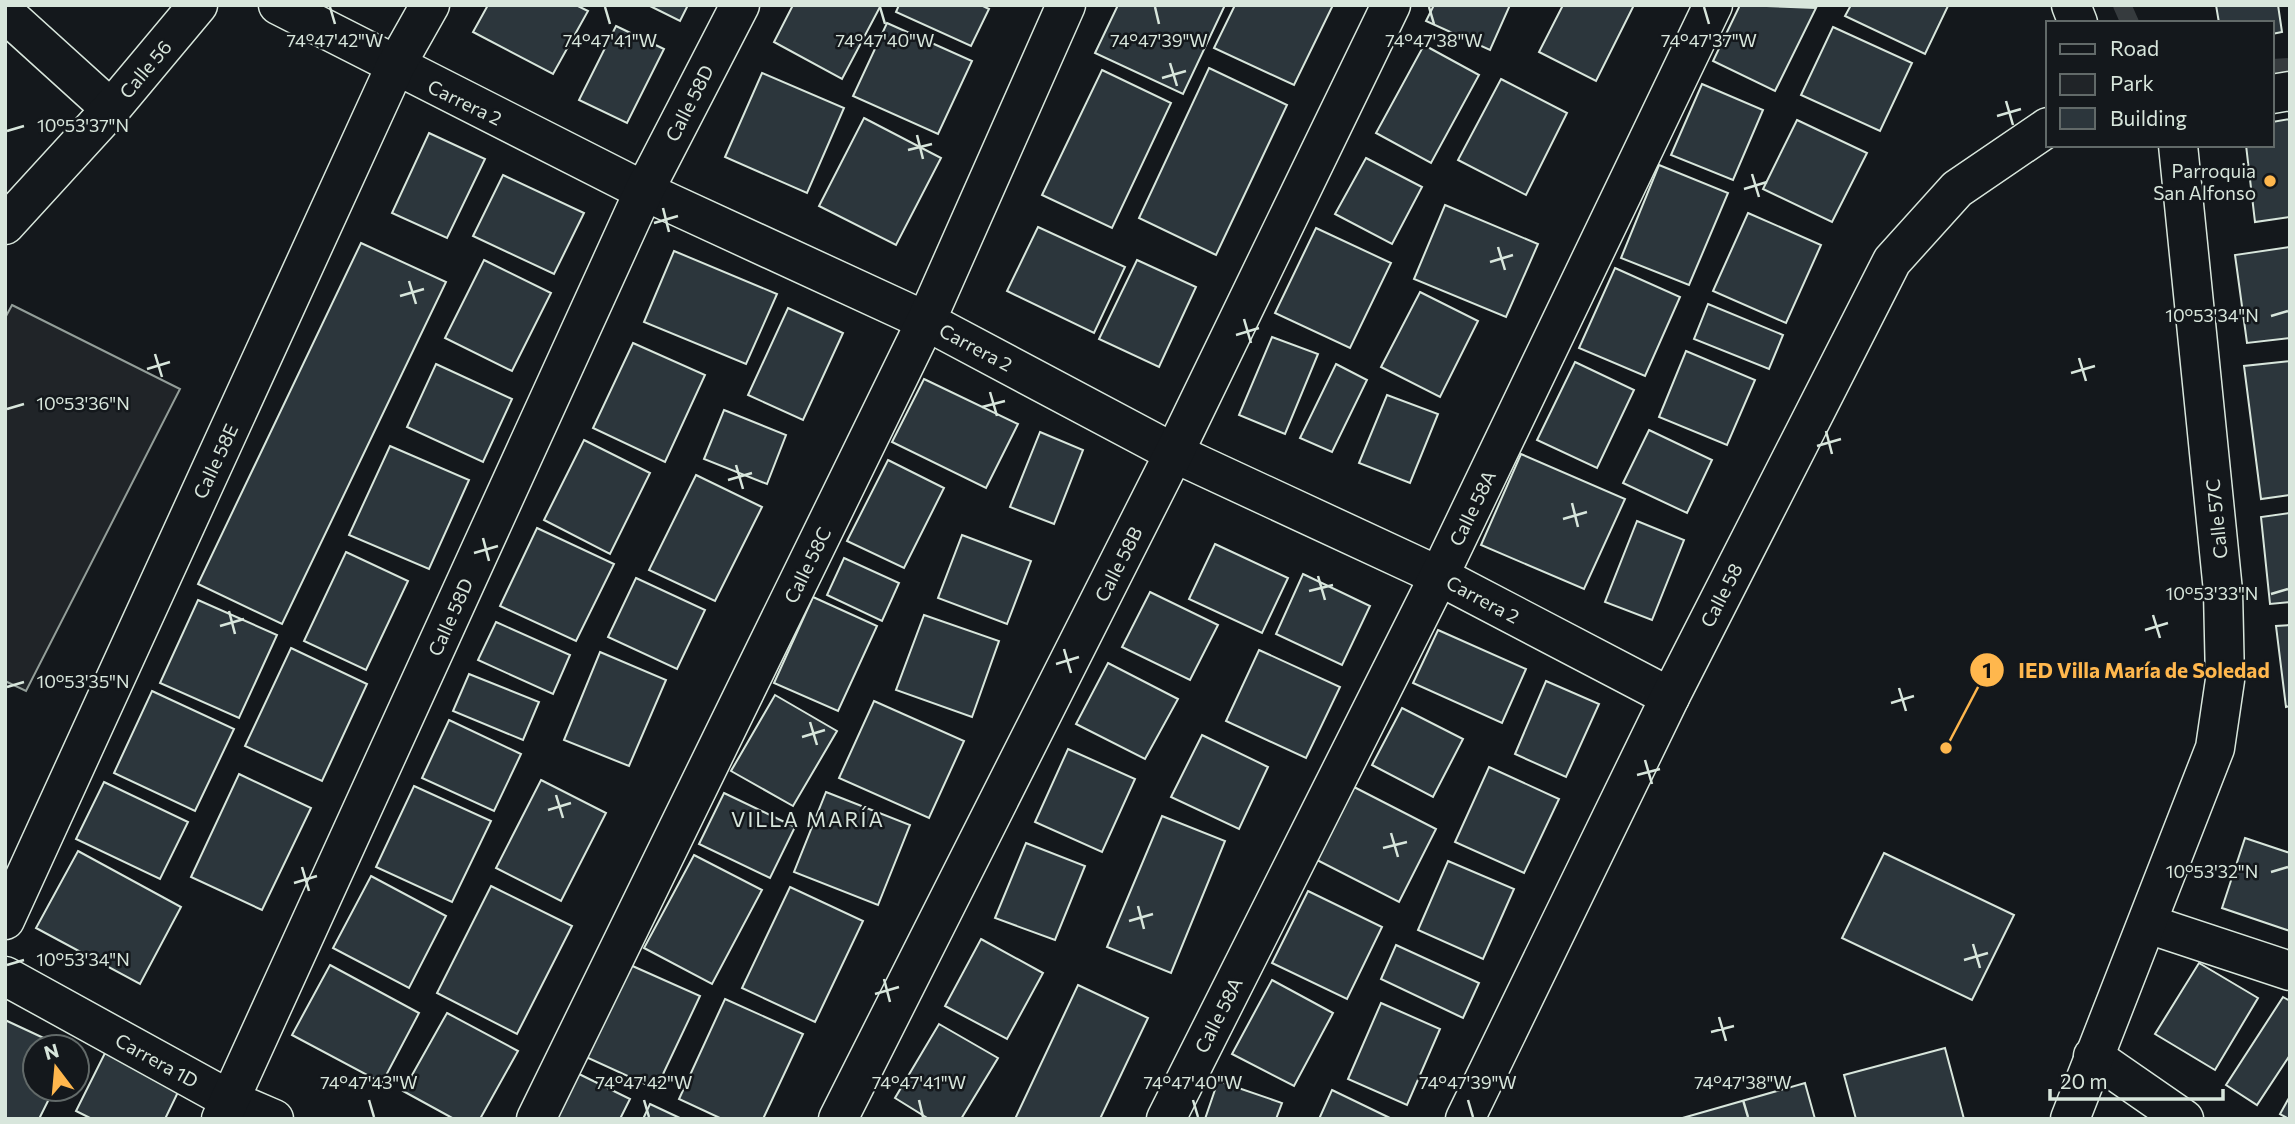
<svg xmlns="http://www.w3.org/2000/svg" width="2295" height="1124" font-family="Commissioner,sans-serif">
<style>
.green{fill:#202428;stroke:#939e99;stroke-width:2}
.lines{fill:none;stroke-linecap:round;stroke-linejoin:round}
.stream{stroke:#363b3e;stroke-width:18}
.building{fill:#2c363c;stroke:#d8e6dc;stroke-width:2}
.street-casing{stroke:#d8e6dc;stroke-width:41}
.secondary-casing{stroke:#d8e6dc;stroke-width:41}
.street{stroke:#14181c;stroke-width:38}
.secondary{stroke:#14181c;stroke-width:38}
.ticks{fill:none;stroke:#d8e6dc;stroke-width:2.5}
.poi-dot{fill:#ffb74d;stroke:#14181c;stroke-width:2.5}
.labels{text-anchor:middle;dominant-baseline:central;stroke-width:5;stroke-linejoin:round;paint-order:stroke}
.street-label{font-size:19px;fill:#d8e6dc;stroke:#14181c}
.poi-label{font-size:19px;fill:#d8e6dc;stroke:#14181c;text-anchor:end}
.neighbourhood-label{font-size:21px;letter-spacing:2px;fill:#d8e6dc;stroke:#14181c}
.ticks-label{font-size:18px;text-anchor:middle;fill:#d8e6dc;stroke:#14181c;stroke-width:5;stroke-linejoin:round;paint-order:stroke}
.leader{fill:none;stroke:#ffb74d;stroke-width:2.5}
.callout-dot{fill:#ffb74d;stroke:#14181c;stroke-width:2.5}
.mark-label{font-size:21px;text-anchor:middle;font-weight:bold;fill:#111}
.callout-label{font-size:21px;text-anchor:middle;font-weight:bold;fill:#ffb74d;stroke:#14181c;stroke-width:5;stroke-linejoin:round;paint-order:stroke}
</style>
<rect width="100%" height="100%" fill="#14181c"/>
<path class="green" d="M12 305 180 389 26 691 5 681V318Z"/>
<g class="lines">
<g class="stream">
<path d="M2122 5 2130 23"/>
<path d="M2272 68 2290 67"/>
</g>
</g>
<g class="building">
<path d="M488 5H576L588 11 553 74 473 32Z"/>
<path d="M648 5H688L680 21Z"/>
<path d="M793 5H881L842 79 774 42Z"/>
<path d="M899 5H981L989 9 971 46 896 12Z"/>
<path d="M1118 5H1225L1183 94 1095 53Z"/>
<path d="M1235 5H1333L1294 85 1214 48Z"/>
<path d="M1434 5H1510L1490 50 1426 21Z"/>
<path d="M1563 5H1634L1596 81 1539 52Z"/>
<path d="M1740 5 1816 8 1775 91 1713 61Z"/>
<path d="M1851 5H1947L1948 6 1925 54 1845 16Z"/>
<path d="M2216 5H2278L2282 32 2272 34V23H2219Z"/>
<path d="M887 23 972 61 938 134 853 96Z"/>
<path d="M616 26 664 49 627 123 579 100Z"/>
<path d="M1833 27 1912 63 1880 131 1801 95Z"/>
<path d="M1424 45 1479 75 1431 163 1376 133Z"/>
<path d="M1209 68 1287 105 1216 255 1139 218Z"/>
<path d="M1102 70 1171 103 1112 228 1042 195Z"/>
<path d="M762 73 844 108 807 193 725 157Z"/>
<path d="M1501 79 1567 113 1526 195 1458 160Z"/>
<path d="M1702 84 1763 110 1733 180 1671 155Z"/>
<path d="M864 118 941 158 896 245 819 206Z"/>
<path d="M2290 119V217L2255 222 2246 145H2272V122Z"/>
<path d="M1797 120 1867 153 1832 222 1763 189Z"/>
<path d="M429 133 485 159 447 238 392 213Z"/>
<path d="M1366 158 1422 187 1392 244 1335 214Z"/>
<path d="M1659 165 1728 193 1689 285 1621 258Z"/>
<path d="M503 175 584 213 554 274 473 236Z"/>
<path d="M1445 205 1538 244 1506 317 1414 279Z"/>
<path d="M1748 213 1821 245 1786 323 1713 291Z"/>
<path d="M1038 227 1125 267 1094 333 1007 291Z"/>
<path d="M1316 228 1391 263 1350 348 1275 313Z"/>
<path d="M361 243 446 282 282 624 198 584Z"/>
<path d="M2290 247V338L2247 343 2235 255Z"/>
<path d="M674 251 777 294 746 364 644 322Z"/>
<path d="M484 260 551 293 512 371 445 338Z"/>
<path d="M1137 260 1196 287 1159 367 1099 339Z"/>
<path d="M1615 268 1680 297 1645 376 1579 348Z"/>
<path d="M1420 292 1478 321 1440 397 1381 367Z"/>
<path d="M1708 304 1783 335 1769 369 1694 339Z"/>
<path d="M788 308 843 333 803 420 748 395Z"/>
<path d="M1272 337 1318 354 1285 434 1239 415Z"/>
<path d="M633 343 705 375 665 462 593 428Z"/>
<path d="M1686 351 1755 380 1727 445 1659 417Z"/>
<path d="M2290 361V495L2261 499 2244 366Z"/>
<path d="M1575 362 1634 390 1597 468 1537 440Z"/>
<path d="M436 364 512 399 483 462 407 427Z"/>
<path d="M1336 364 1367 380 1332 452 1300 438Z"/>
<path d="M924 379 1018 424 986 488 892 442Z"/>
<path d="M1387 395 1438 414 1410 483 1359 463Z"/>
<path d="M724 410 786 435 767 484 704 459Z"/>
<path d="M1649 430 1712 460 1687 513 1623 483Z"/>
<path d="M1040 432 1083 450 1054 524 1010 507Z"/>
<path d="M584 440 650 473 610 554 544 520Z"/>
<path d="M390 446 469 480 429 569 349 535Z"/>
<path d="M1521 454 1625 499 1584 589 1481 545Z"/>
<path d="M888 460 944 488 904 568 847 541Z"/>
<path d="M696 475 762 507 715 601 649 570Z"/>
<path d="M2290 513V602L2270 604 2261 517Z"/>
<path d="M1637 521 1684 540 1652 620 1605 602Z"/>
<path d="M537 528 614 564 576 641 500 606Z"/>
<path d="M962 535 1031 561 1007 624 938 598Z"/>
<path d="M1215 544 1288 578 1262 633 1189 599Z"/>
<path d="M346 552 408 581 366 670 304 641Z"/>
<path d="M844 558 899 583 882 621 827 595Z"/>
<path d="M1303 574 1370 606 1342 665 1276 634Z"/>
<path d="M636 578 705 610 677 669 608 637Z"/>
<path d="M1150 592 1218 625 1190 680 1122 647Z"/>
<path d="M813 597 877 626 838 711 774 683Z"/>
<path d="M198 600 277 635 239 718 160 683Z"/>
<path d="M924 615 999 641 972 717 896 690Z"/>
<path d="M496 622 570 655 553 694 478 660Z"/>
<path d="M2290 625V706L2286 707 2276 626Z"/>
<path d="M1438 630 1526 669 1502 723 1413 683Z"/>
<path d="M291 648 367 684 322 781 245 746Z"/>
<path d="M1259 650 1340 687 1306 758 1226 721Z"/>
<path d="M600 652 666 680 629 766 564 740Z"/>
<path d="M1108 663 1178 699 1145 759 1076 724Z"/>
<path d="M469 674 539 702 523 740 453 711Z"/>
<path d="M1546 681 1599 704 1566 777 1515 754Z"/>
<path d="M152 691 234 729 195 811 114 773Z"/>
<path d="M775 695 837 731 793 806 731 771Z"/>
<path d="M874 701 964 741 929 818 839 778Z"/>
<path d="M1402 708 1463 739 1433 797 1372 765Z"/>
<path d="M449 720 521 754 494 811 422 778Z"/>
<path d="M1202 735 1268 767 1239 829 1171 797Z"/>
<path d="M1068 749 1135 779 1102 852 1035 822Z"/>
<path d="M1489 767 1559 799 1524 873 1455 842Z"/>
<path d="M239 774 311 808 262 910 191 877Z"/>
<path d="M541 780 606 813 561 901 496 868Z"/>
<path d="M104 782 188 822 160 879 76 839Z"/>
<path d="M414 786 491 821 452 902 376 867Z"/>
<path d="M1354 787 1436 829 1399 902 1317 860Z"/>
<path d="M826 792 910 825 878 905 794 872Z"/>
<path d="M724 793 795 827 770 878 699 844Z"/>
<path d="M1162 816 1225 841 1171 973 1107 947Z"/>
<path d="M2245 838 2290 853V931L2222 908Z"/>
<path d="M1026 843 1085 866 1055 940 995 918Z"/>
<path d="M78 851 181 907 140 984 36 928Z"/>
<path d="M1884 853 2014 915 1972 1000 1842 938Z"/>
<path d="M694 855 762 890 712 984 644 948Z"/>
<path d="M1448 861 1514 889 1483 959 1418 930Z"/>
<path d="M371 876 446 916 409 988 333 948Z"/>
<path d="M491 886 572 926 517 1034 437 993Z"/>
<path d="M790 887 863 921 815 1022 742 988Z"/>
<path d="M1308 891 1382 927 1347 999 1272 963Z"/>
<path d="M981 939 1043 973 1007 1039 945 1006Z"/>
<path d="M1396 945 1479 983 1463 1018 1381 979Z"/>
<path d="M2199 963 2258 998 2215 1070 2155 1034Z"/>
<path d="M628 964 700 996 656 1089 586 1057Z"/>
<path d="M330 965 419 1013 382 1083 292 1035Z"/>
<path d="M1272 980 1333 1013 1294 1086 1232 1054Z"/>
<path d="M1078 985 1148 1018 1100 1119H1015Z"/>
<path d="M2283 997 2290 1001V1055L2257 1105 2226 1085Z"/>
<path d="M725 999 803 1034 763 1119H722L679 1099Z"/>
<path d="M1381 1003 1440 1029 1407 1105 1348 1079Z"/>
<path d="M447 1013 518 1051 480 1119H454L403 1091Z"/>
<path d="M5 1020 63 1047H35V1089H54L39 1119H5Z"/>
<path d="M939 1024 998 1058 961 1119H929L895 1098Z"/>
<path d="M1945 1048 1964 1119H1856L1844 1075Z"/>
<path d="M105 1053 180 1088 165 1119H92L76 1111Z"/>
<path d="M579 1074 630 1099 620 1119H556Z"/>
<path d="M1218 1081 1282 1103 1276 1119H1205Z"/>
<path d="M1805 1083 1815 1119H1679Z"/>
<path d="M1332 1090 1392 1119H1319Z"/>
<path d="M2290 1096V1119H2289L2280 1114Z"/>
<path d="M650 1104 682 1119H643Z"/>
</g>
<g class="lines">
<defs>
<g id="street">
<path d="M278 5 644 191 926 321 1174 453 1439 576 1670 697"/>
<path d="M5 13 111 109"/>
<path d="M5 920 395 67 430 5"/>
<path d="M2148 924 2290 971"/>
<path d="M5 976 230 1100 274 1119"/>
<path d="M2093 1056 2184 1119"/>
<path d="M221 1119 644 191 740 5"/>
<path d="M536 1119 926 321 1066 5"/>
<path d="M838 1119 1174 453 1391 5"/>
<path d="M1166 1119 1439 576 1713 5"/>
<path d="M1465 1119 1670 697 1892 261 1957 189 2048 127"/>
<path d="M2070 1119 2215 748 2225 680 2223 591 2178 145"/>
</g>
<g id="secondary">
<path d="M2071 5 2078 23"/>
<path d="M2272 94 2290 91"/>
<path d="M5 225 111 109 198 5"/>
</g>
</defs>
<use href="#street" class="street-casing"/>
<use href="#secondary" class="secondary-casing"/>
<use href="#street" class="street"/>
<use href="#secondary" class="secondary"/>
</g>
<path class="ticks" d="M330 7 335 24M605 7 610 24M880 7 885 24M1155 7 1159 24M1429 7 1434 24M1704 7 1709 24M1170 63 1177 86M1162 78 1186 71M2006 101 2013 125M1997 116 2021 109M7 131 24 126M917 135 923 159M908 150 932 144M1752 174 1759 197M1744 189 1767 182M663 208 669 232M654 223 678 216M1498 247 1505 270M1490 262 1513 255M409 281 416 304M400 296 424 289M2271 316 2288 311M1244 319 1251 343M1236 335 1259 328M155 354 162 377M2079 358 2086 381M147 369 170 362M2071 373 2095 366M990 392 997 416M982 407 1005 401M7 409 24 404M1826 431 1832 454M1817 446 1841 439M736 465 743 489M728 480 752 473M1572 503 1578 527M1563 519 1587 512M483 538 489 561M474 553 498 546M1318 576 1325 600M1309 591 1333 585M2271 594 2288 589M229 611 235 634M2153 615 2160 638M220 626 244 619M2145 630 2168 623M1064 649 1071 673M1056 664 1079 657M7 687 24 682M1899 688 1906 711M1891 703 1914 696M810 722 817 745M802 737 825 730M1645 760 1652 784M1637 775 1660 769M556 795 563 818M548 810 571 803M1391 833 1398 857M1383 848 1407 842M302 867 309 891M2271 872 2288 867M294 883 317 876M1138 906 1144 929M1129 921 1153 914M1973 944 1980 968M1964 960 1988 953M7 965 24 960M884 979 890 1002M875 994 899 987M1719 1017 1726 1041M1711 1032 1734 1026M369 1100 374 1117M644 1100 649 1117M919 1100 923 1117M1193 1100 1198 1117M1468 1100 1473 1117M1743 1100 1748 1117"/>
<circle class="poi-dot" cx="2270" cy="181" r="7"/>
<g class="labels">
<g class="street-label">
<text transform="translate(145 69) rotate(-50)">Calle 56</text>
<text transform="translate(465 102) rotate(26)">Carrera 2</text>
<text transform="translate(689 103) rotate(-63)">Calle 58D</text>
<text transform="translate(976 347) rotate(28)">Carrera 2</text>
<text transform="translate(215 461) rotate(-65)">Calle 58E</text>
<text transform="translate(1472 508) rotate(-64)">Calle 58A</text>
<text transform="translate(2216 519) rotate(-96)">Calle 57C</text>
<text transform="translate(1118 564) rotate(-63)">Calle 58B</text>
<text transform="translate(807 565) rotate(-64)">Calle 58C</text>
<text transform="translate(1721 595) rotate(-63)">Calle 58</text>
<text transform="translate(1483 599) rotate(28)">Carrera 2</text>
<text transform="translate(450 617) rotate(-66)">Calle 58D</text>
<text transform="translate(1218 1015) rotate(-63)">Calle 58A</text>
<text transform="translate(157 1060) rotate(29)">Carrera 1D</text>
</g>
<g class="poi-label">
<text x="2256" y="170">Parroquia<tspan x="2256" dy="22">San Alfonso</tspan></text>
</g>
<g class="neighbourhood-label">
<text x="808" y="818">VILLA MARÍA</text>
</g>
</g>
<g class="ticks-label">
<text x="335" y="47">74°47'42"W</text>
<text x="610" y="47">74°47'41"W</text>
<text x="885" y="47">74°47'40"W</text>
<text x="1159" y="47">74°47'39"W</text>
<text x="1434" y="47">74°47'38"W</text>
<text x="1709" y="47">74°47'37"W</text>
<text x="83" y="132">10°53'37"N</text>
<text x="2212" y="322">10°53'34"N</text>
<text x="83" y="410">10°53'36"N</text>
<text x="2212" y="600">10°53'33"N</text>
<text x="83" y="688">10°53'35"N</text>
<text x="2212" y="878">10°53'32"N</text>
<text x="83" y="966">10°53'34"N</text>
<text x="369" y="1089">74°47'43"W</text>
<text x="644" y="1089">74°47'42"W</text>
<text x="919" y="1089">74°47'41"W</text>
<text x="1193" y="1089">74°47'40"W</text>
<text x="1468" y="1089">74°47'39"W</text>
<text x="1743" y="1089">74°47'38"W</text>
</g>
<path class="leader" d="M1946 748L1987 670"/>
<g class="callout-dot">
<circle cx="1946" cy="748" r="7"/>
<circle cx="1987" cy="670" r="18"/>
</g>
<g class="mark-label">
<text x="1987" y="678">1</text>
</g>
<g class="callout-label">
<text x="2144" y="678">IED Villa María de Soledad</text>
</g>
<rect width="2295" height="1124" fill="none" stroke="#d8e6dc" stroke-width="14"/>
<rect x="2046" y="21" width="228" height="126" fill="#14181c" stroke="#626a69" stroke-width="2"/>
<rect x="2060" y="44" width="35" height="10" fill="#14181c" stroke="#626a69" stroke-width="2"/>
<text x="2110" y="56" font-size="21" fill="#d8e6dc">Road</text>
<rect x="2060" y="74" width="35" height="21" fill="#202428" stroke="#626a69" stroke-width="2"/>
<text x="2110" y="91" font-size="21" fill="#d8e6dc">Park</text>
<rect x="2060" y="108" width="35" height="21" fill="#2c363c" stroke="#626a69" stroke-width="2"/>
<text x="2110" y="126" font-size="21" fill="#d8e6dc">Building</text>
<g transform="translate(56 1068) rotate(344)"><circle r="33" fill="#14181c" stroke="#626a69" stroke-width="2"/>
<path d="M0-5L12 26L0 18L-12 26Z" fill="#ffb74d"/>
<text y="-10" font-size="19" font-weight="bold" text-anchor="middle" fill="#d8e6dc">N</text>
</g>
<path d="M2050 1089v10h173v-10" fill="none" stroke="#d8e6dc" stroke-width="3.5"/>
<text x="2060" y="1089" font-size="21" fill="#d8e6dc" stroke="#14181c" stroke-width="5" paint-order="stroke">20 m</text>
</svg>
